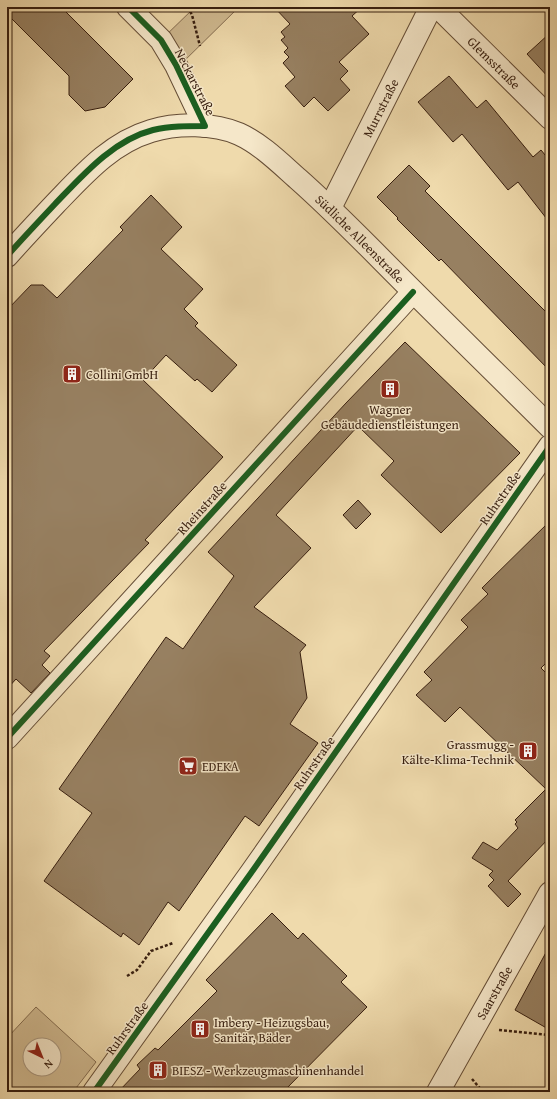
<svg xmlns="http://www.w3.org/2000/svg" width="557" height="1099" font-family="'Gentium Book Plus',serif">
<style>
.green{fill:#d0ba91;stroke:#846c50;fill-rule:evenodd}
.building{fill:#978061;stroke:#371e0f}
.lines{fill:none;stroke-linecap:round;stroke-linejoin:round}
.minor-casing{stroke:#654d36;stroke-width:24}
.path{stroke:#371e0f;stroke-width:2.5;stroke-dasharray:3 2;stroke-linecap:butt}
.minor{stroke:#f5e7c9;stroke-width:22}
.cycleway-casing{stroke:#f5e7c9;stroke-width:8}
.cycleway{stroke:#1b5e20;stroke-width:6}
.labels{text-anchor:middle;dominant-baseline:central;stroke-width:3;stroke-linejoin:round;paint-order:stroke}
.street-label{font-size:13px;fill:#371e0f;stroke:#f5e7c9}
.poi-label{font-size:13px;fill:#371e0f;stroke:#f5e7c9;text-anchor:start}
</style>
<rect width="100%" height="100%" fill="#efdaac"/>
<filter id="stains"><feTurbulence type="fractalNoise" baseFrequency=".005" numOctaves="4"/><feColorMatrix values="0 0 0 0 .2 0 0 0 0 .09 0 0 0 0 .02 0 0 0 .5 -.17"/></filter>
<radialGradient id="worn" r=".72"><stop offset=".6" stop-color="#630" stop-opacity="0"/><stop offset="1" stop-color="#630" stop-opacity=".3"/></radialGradient>
<g class="green">
<path d="M195 7H239L177 68 161 40Z"/>
<path d="M36 1007 96 1062 73 1092H7V1038ZM30 1045H54V1069H30Z"/>
</g>
<g class="building">
<path d="M7 7H61L133 79 105 107 85 111 69 95V76L7 14Z"/>
<path d="M274 7H362L352 16 369 34 339 62 348 71 340 79 350 90 328 111 314 97 304 107 285 86 295 77 283 63 289 57 284 52 288 48 281 40 285 37 281 32 290 24Z"/>
<path d="M550 33V79L527 54Z"/>
<path d="M449 76 477 108 486 100 533 157 541 150 550 161V223L518 182 508 190 462 134 453 142 418 102Z"/>
<path d="M409 165 430 186 425 191 550 316V371L441 259 439 261 397 219 398 218 377 197Z"/>
<path d="M151 195 182 227 161 249 203 289 184 309 198 323 195 326 237 365 212 392 197 379 195 381 166 355 143 380 223 457 145 540 149 543 44 651 50 656 42 665 50 673 31 693 16 679 7 689V310L31 285H43L57 298 123 230 120 227Z"/>
<path d="M405 342 520 453 441 533 381 475 394 461 358 426 276 515 311 548 254 607 306 645 300 652 307 698 290 724 318 743 259 826 245 816 179 911 168 902 139 945 123 933 121 937 44 881 92 813 59 789 166 637 183 649 234 576 208 552 346 403Z"/>
<path d="M358 500 371 514 356 529 343 515Z"/>
<path d="M550 521V659L541 668 550 677V837L508 881 521 894 508 907 488 886 494 880 489 875 493 871 472 858 483 842 497 850 518 828 515 824 517 822 515 820 546 789 460 707 445 722 416 695 432 680 424 672 468 627 461 620 488 594 482 588Z"/>
<path d="M272 913 298 939 303 933 347 976 341 982 367 1007 283 1092H118L140 1069 137 1065 155 1048 158 1050 217 991 206 980Z"/>
<path d="M550 945V1030L515 1010Z"/>
</g>
<g class="lines">
<defs>
<g id="minor">
<path d="M128 7 161 40 176 65 205 126"/>
<path id="s1" d="M438 7 550 118"/>
<path id="s2" d="M330 208 431 7"/>
<path id="s3" d="M7 256C23 238 39 221 56 203 84 174 111 143 151 131 177 123 214 123 239 134 261 144 280 163 298 179 324 202 348 226 373 251 431 310 491 368 550 427"/>
<path d="M7 738 413 292"/>
<path d="M94 1092 251 873 550 446"/>
<path id="s4" d="M438 1092 550 893"/>
</g>
</defs>
<use href="#minor" class="minor-casing"/>
<g class="path">
<path d="M188 7 192 15 200 46"/>
<path d="M127 976 137 970 151 951 173 943"/>
<path d="M499 1030 550 1035"/>
<path d="M472 1079 483 1092"/>
<path d="M464 1090 472 1092"/>
</g>
<use href="#minor" class="minor"/>
<defs>
<g id="cycleway">
<path d="M7 256C23 238 39 221 55 204 82 176 113 140 153 130 170 126 187 126 205 126L176 65 161 40 128 7"/>
<path d="M7 738 413 292"/>
<path d="M94 1092 251 873 550 446"/>
</g>
</defs>
<use href="#cycleway" class="cycleway-casing"/>
<use href="#cycleway" class="cycleway"/>
</g>
<defs>
<symbol id="building-square" viewBox="-11 -11 22 22"><rect x="-9" y="-9" width="18" height="18" rx="4" fill="#8f2418" stroke="#f5e7c9"/><path d="M-4-6H4V6H1V3H-1V6H-4ZM-2.5-4.3h1.7v1.8h-1.7ZM.8-4.3h1.7v1.8H.8ZM-2.5-1h1.7V.8h-1.7ZM.8-1h1.7V.8H.8Z" fill="#fff"/></symbol>
<symbol id="supermarket-square" viewBox="-11 -11 22 22"><rect x="-9" y="-9" width="18" height="18" rx="4" fill="#8f2418" stroke="#f5e7c9"/><path d="M-6-5.5h2.5l.6 2H6L4.5 2H-2.5L-4.4-4H-6ZM-1.5 3.2a1.3 1.3 0 1 0 .1 0ZM3 3.2a1.3 1.3 0 1 0 .1 0Z" fill="#fff"/></symbol>
</defs>
<g fill-rule="evenodd">
<use href="#building-square" x="61" y="363" width="22" height="22"/>
<use href="#building-square" x="379" y="378" width="22" height="22"/>
<use href="#building-square" x="517" y="740" width="22" height="22"/>
<use href="#supermarket-square" x="177" y="755" width="22" height="22"/>
<use href="#building-square" x="189" y="1018" width="22" height="22"/>
<use href="#building-square" x="147" y="1059" width="22" height="22"/>
</g>
<g class="labels">
<g class="street-label">
<text stroke="none"><textPath href="#s1" startOffset="79">Glemsstraße</textPath></text>
<text transform="translate(195 82) rotate(63)">Neckarstraße</text>
<text stroke="none"><textPath href="#s2" startOffset="112">Murrstraße</textPath></text>
<text stroke="none"><textPath href="#s3" startOffset="443">Südliche Alleenstraße</textPath></text>
<text transform="translate(500 498) rotate(-55)">Ruhrstraße</text>
<text transform="translate(202 508) rotate(-48)">Rheinstraße</text>
<text transform="translate(314 763) rotate(-55)">Ruhrstraße</text>
<text stroke="none"><textPath href="#s4" startOffset="114">Saarstraße</textPath></text>
<text transform="translate(127 1028) rotate(-54)">Ruhrstraße</text>
</g>
<g class="poi-label">
<text x="86" y="374">Collini GmbH</text>
<text x="390" y="409" text-anchor="middle">Wagner<tspan x="390" dy="15">Gebäudedienstleistungen</tspan></text>
<text x="514" y="744" text-anchor="end">Grassmugg -<tspan x="514" dy="15">Kälte-Klima-Technik</tspan></text>
<text x="202" y="766">EDEKA</text>
<text x="214" y="1022">Imbery - Heizugsbau,<tspan x="214" dy="15">Sanitär, Bäder</tspan></text>
<text x="172" y="1070">BIESZ - Werkzeugmaschinenhandel</text>
</g>
</g>
<rect width="557" height="1099" fill="none" stroke="#efdaac" stroke-width="24"/>
<rect x="8" y="8" width="541" height="1083" fill="none" stroke="#371e0f" stroke-width="2"/>
<rect x="12" y="12" width="533" height="1075" fill="none" stroke="#371e0f"/>
<g transform="translate(42 1057) rotate(137)"><circle r="19" fill="#f5e7c9" stroke="#a9977f"/>
<path d="M0-3L7 15L0 10L-7 15Z" fill="#8f2418"/>
<text y="-6" font-size="11" font-weight="bold" text-anchor="middle" fill="#371e0f">N</text>
</g>
<rect width="100%" height="100%" filter="url(#stains)"/>
<rect width="100%" height="100%" fill="url(#worn)"/>
</svg>
